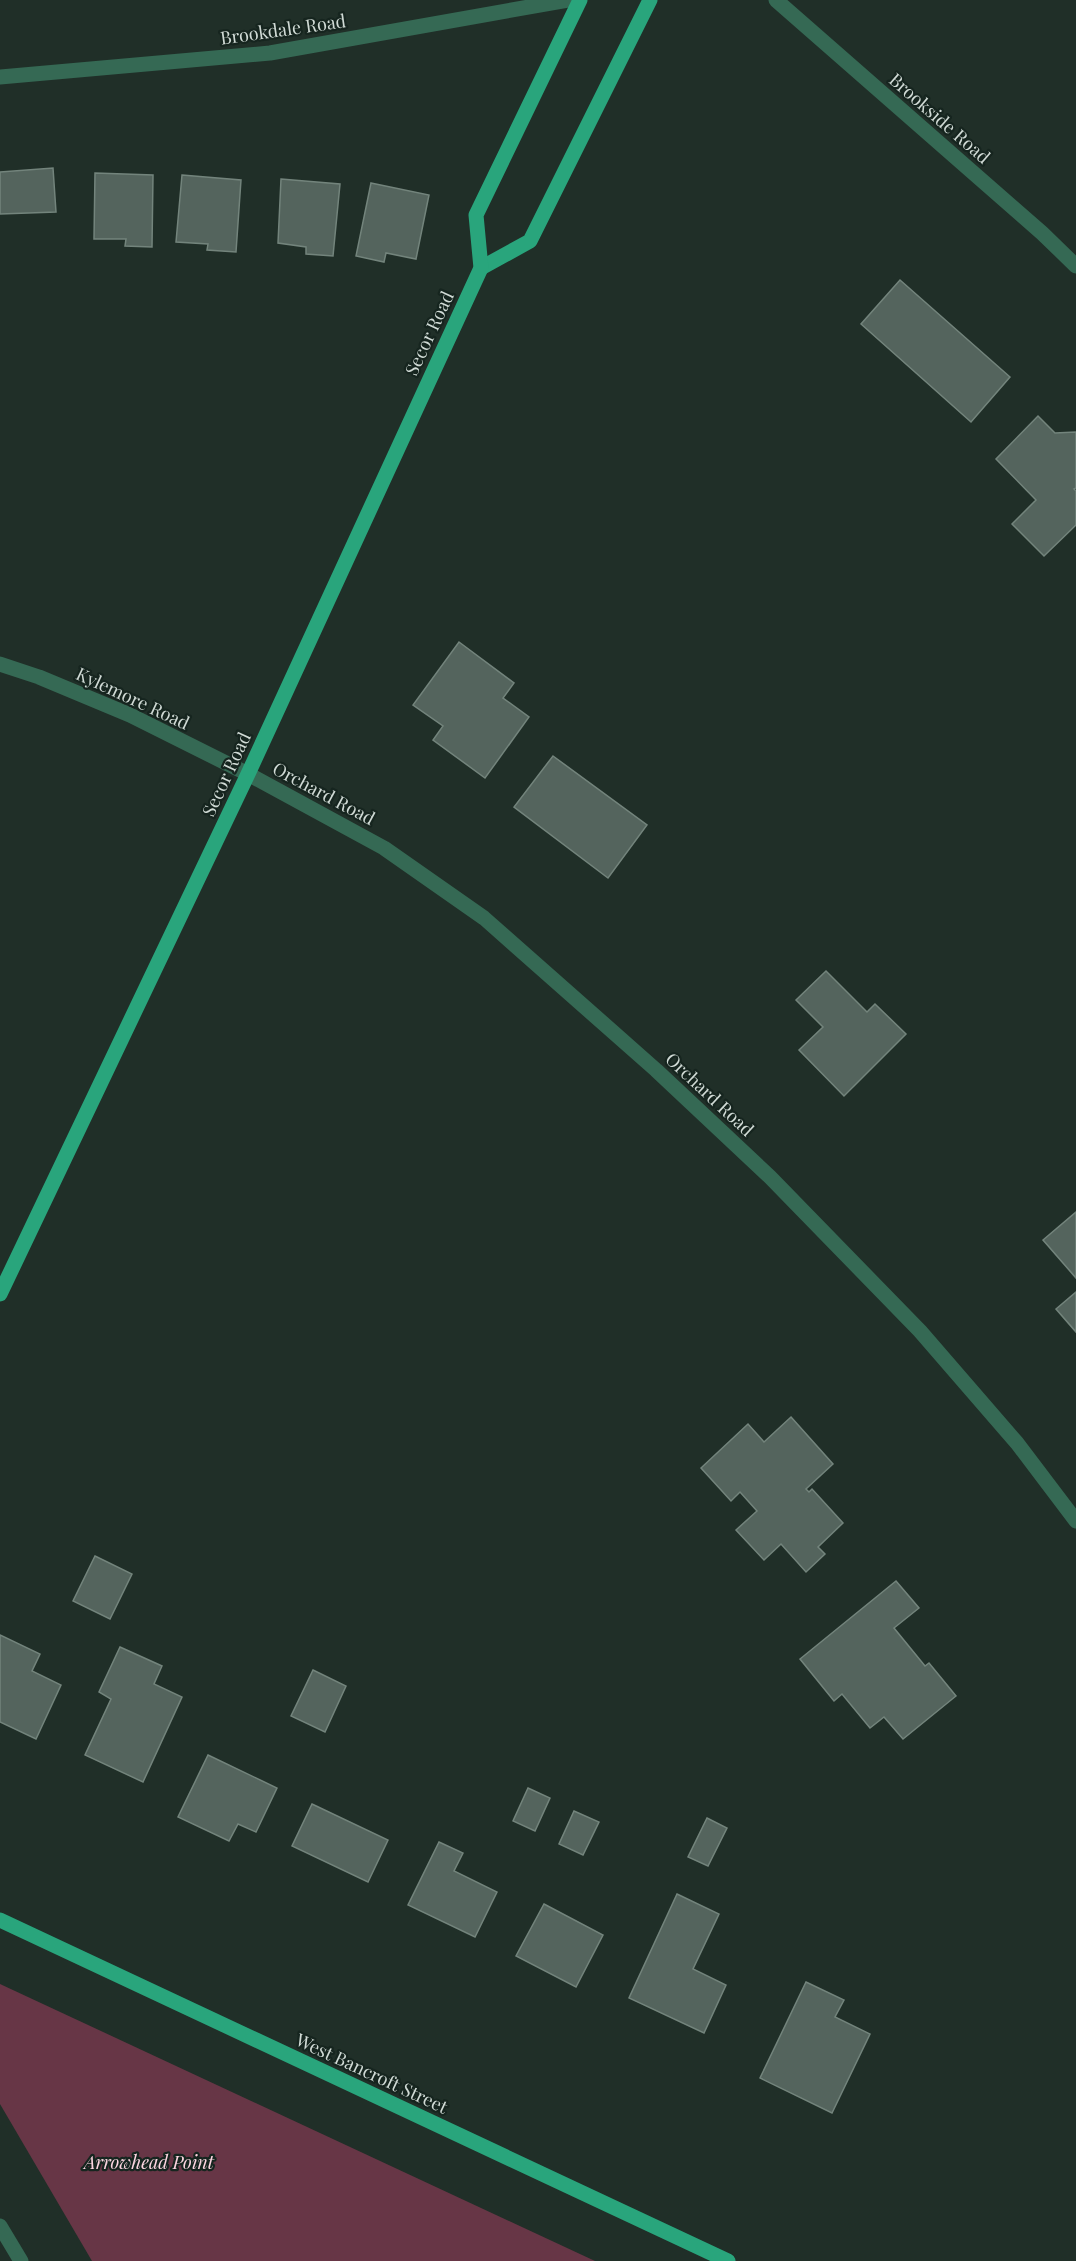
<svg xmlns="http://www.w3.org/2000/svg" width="1076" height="2261" font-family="'Playfair Display',serif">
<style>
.green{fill:#673646}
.building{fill:#54645d;stroke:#73847c;stroke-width:1.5}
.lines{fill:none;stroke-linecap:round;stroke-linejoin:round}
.minor{stroke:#356954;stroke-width:15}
.major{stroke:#29a57c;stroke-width:15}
.labels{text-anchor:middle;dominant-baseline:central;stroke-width:4.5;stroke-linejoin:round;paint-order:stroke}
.street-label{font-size:18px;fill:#d0dad5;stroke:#16251f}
.park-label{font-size:18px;font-style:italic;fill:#fdd6e1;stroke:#16251f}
</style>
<rect width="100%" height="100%" fill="#202f28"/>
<path class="green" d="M0 1984 595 2261H92L0 2104Z"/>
<g class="building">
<path d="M53 168 56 212 0 214V172Z"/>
<path d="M95 173 153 175 152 247 125 246 126 239H94Z"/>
<path d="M182 175 241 180 236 252 207 250 208 244 176 242Z"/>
<path d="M281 179 340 184 333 256 306 254V247L278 243Z"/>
<path d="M371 183 429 195 416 259 386 253 384 262 356 256Z"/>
<path d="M900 280 1010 377 971 422 861 324Z"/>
<path d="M1038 416 1055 433 1076 432V488L1074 489 1076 491V525L1044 556 1012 524 1036 500 996 459Z"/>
<path d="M459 642 514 683 503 698 529 717 485 778 433 740 443 726 413 705Z"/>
<path d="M553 756 647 825 608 878 514 807Z"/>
<path d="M826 971 867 1012 875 1004 906 1034 844 1096 799 1050 823 1027 796 1000Z"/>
<path d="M1076 1212V1278L1043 1240Z"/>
<path d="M1076 1292V1332L1056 1309Z"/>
<path d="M791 1417 833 1464 806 1489 809 1492 812 1489 843 1523 818 1547 825 1554 806 1572 781 1544 764 1560 736 1530 757 1511 740 1492 731 1501 701 1468 748 1424 764 1442Z"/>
<path d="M95 1556 132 1574 110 1619 73 1601Z"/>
<path d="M896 1581 919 1608 894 1628 925 1666 929 1663 956 1696 903 1739 884 1717 870 1728 842 1694 834 1701 800 1659Z"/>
<path d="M0 1635 40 1654 32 1671 61 1685 36 1739 0 1722Z"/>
<path d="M120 1647 162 1666 154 1684 182 1697 143 1782 85 1755 111 1699 99 1692Z"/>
<path d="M313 1670 346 1686 325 1732 291 1716Z"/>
<path d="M208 1755 277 1788 256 1832 238 1824 229 1841 178 1817Z"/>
<path d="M528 1788 550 1798 535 1831 513 1821Z"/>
<path d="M312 1804 388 1840 368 1882 292 1846Z"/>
<path d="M574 1811 599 1822 583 1855 559 1844Z"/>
<path d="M707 1818 727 1828 708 1866 688 1857Z"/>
<path d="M439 1842 463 1853 454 1871 497 1892 475 1937 408 1905Z"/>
<path d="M677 1894 719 1914 693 1969 726 1985 704 2033 629 1998Z"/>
<path d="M544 1904 603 1935 576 1987 516 1956Z"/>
<path d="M806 1982 844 2000 835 2017 870 2034 832 2113 760 2078Z"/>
</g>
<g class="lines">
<g class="minor">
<path d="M776 0 1042 233 1076 266"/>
<path d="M0 77 270 53 568 0"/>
<path d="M0 664 39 677 130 715 248 774 384 848 484 918 656 1070 770 1177 920 1331 1017 1443 1076 1521"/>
<path d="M0 2226 21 2261"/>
</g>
<g class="major">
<path d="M481 268 530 241 650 0"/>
<path d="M0 1294 248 774 481 268 476 215 580 0"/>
<path d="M0 1920 728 2261"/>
</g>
</g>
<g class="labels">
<g class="street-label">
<text transform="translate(283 29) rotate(-8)">Brookdale Road</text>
<text transform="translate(940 118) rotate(41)">Brookside Road</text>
<text transform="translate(429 333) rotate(-65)">Secor Road</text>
<text transform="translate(133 698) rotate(25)">Kylemore Road</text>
<text transform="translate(226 774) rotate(-65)">Secor Road</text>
<text transform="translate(324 793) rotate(28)">Orchard Road</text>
<text transform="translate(710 1094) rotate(43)">Orchard Road</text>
<text transform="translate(372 2073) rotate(25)">West Bancroft Street</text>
</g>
<g class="park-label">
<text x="149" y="2162">Arrowhead Point</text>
</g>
</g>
</svg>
